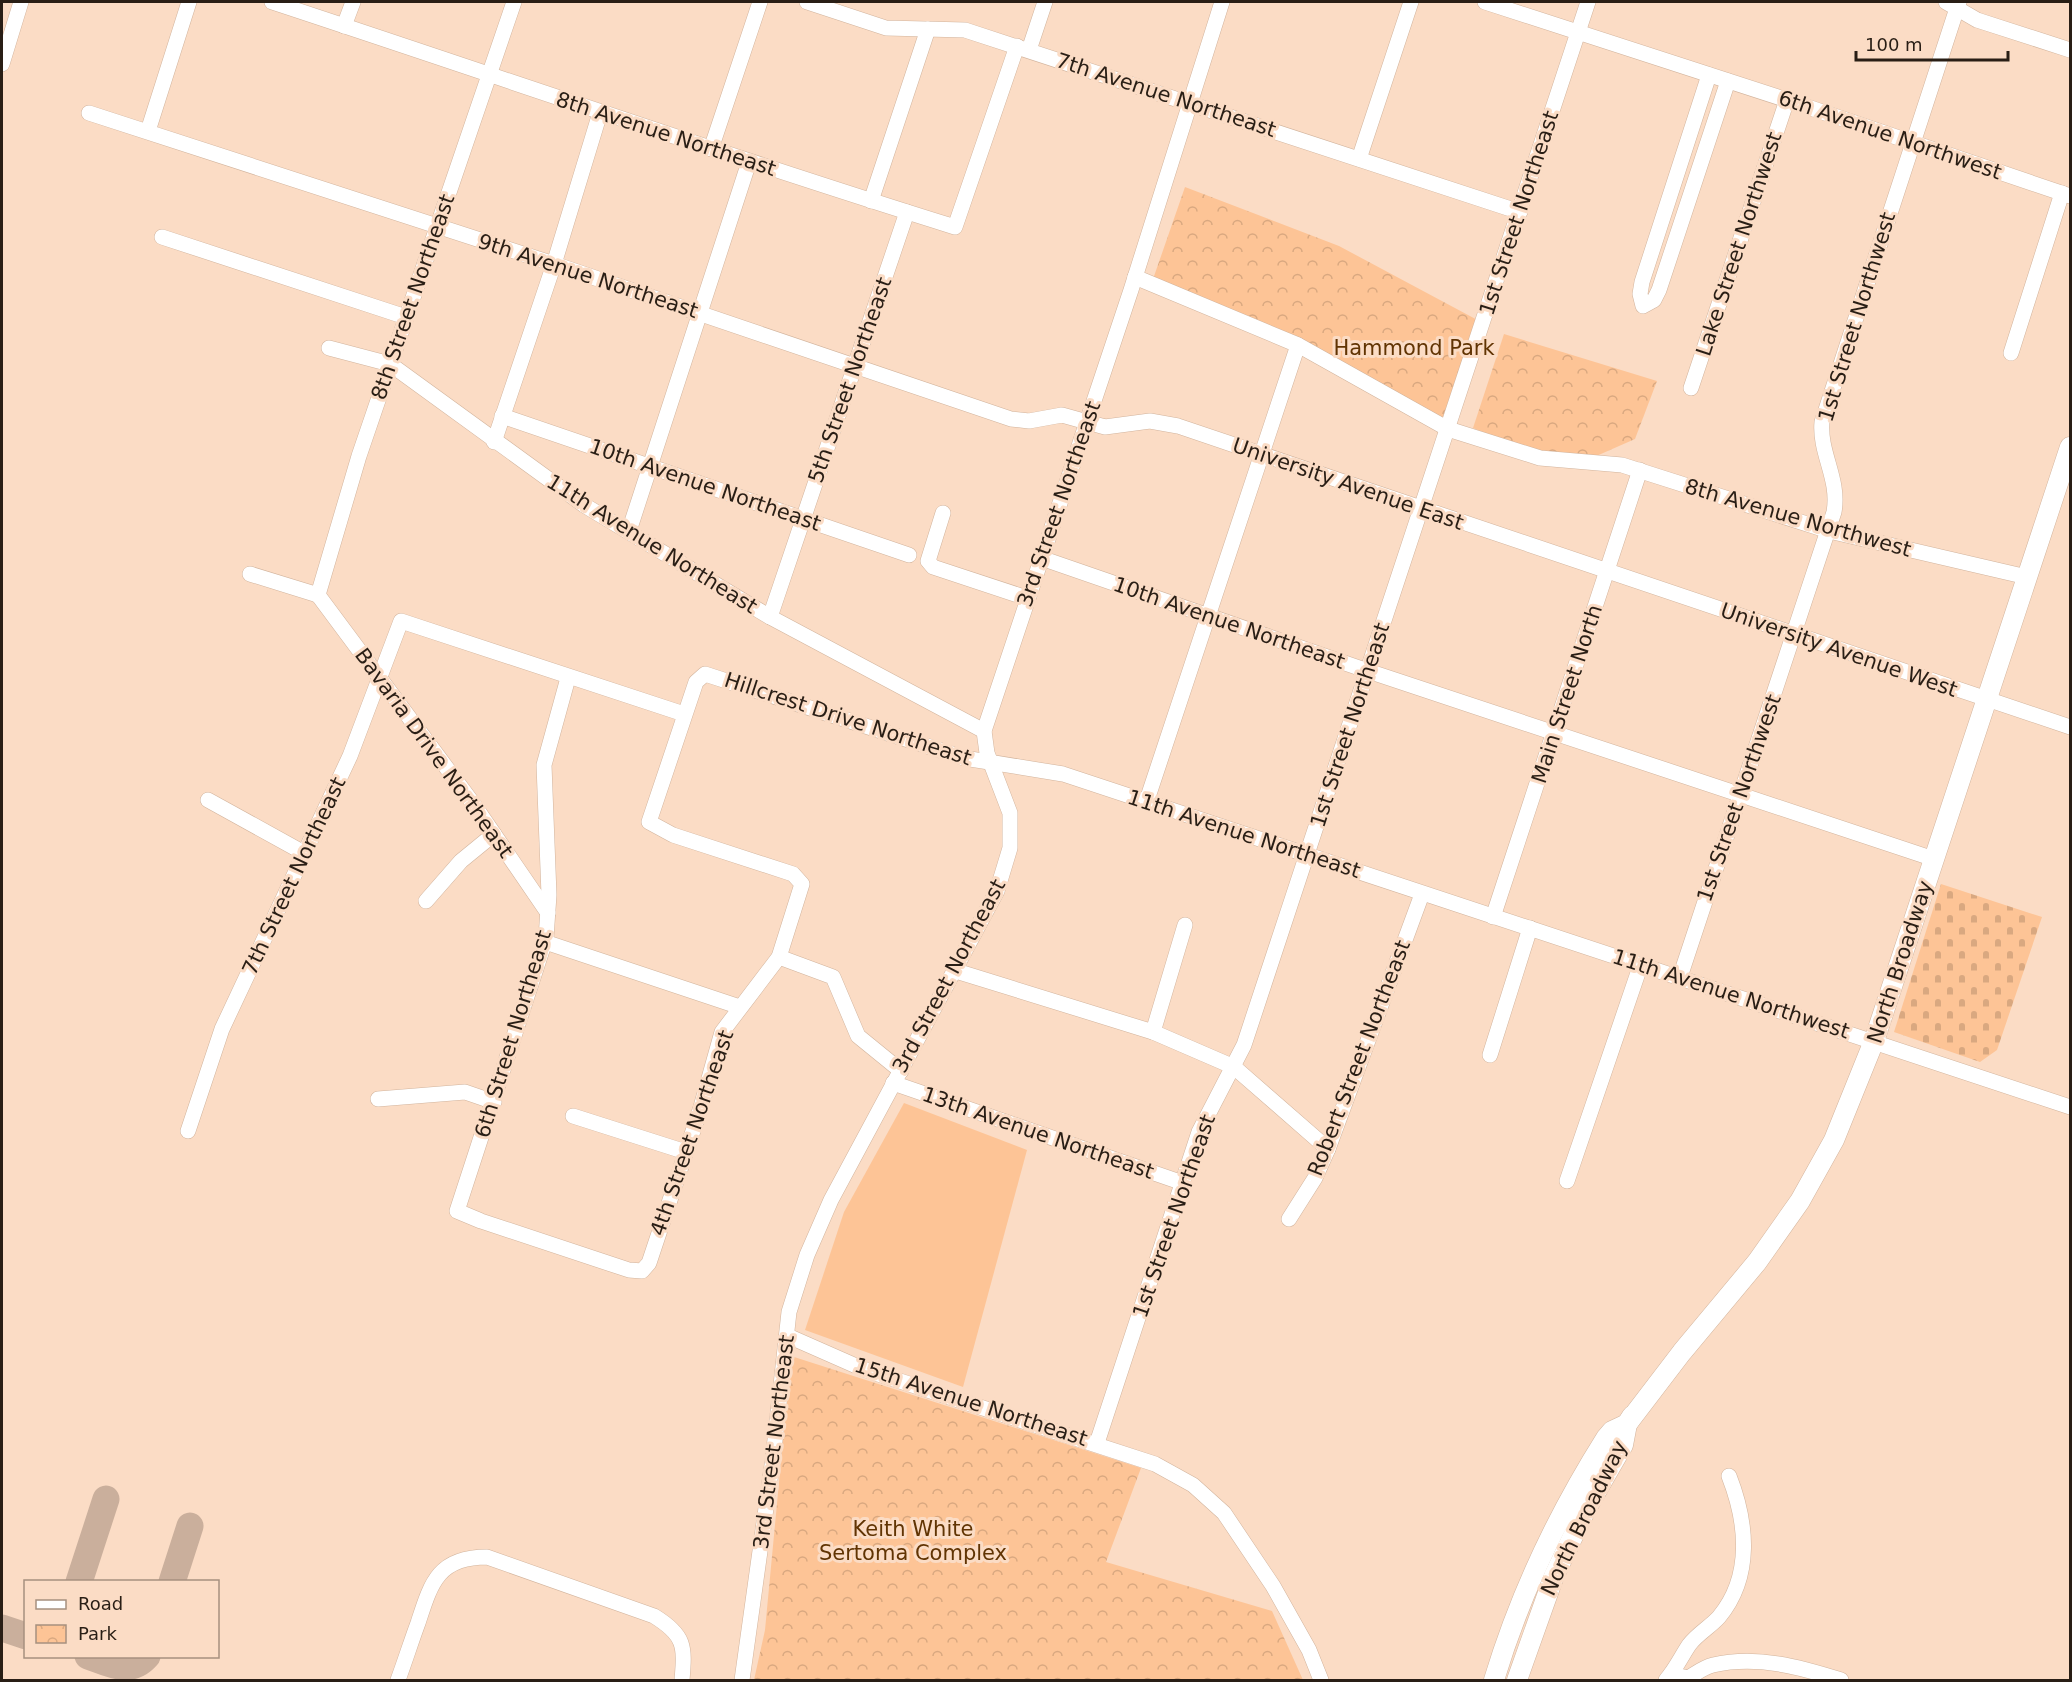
<svg xmlns="http://www.w3.org/2000/svg" width="2072" height="1682" font-family="'DejaVu Sans',sans-serif">
<style>
.green{fill:#fdc496}
.cemetery{fill:url(#cemetery-stones)}
.park{fill:url(#park-crowns)}
.lines{fill:none;stroke-linecap:round;stroke-linejoin:round}
.taxiway{stroke:#caaf9c;stroke-width:27}
.minor-casing{stroke:#d2b49d;stroke-width:16}
.major-casing{stroke:#d2b49d;stroke-width:21}
.minor{stroke:#fff;stroke-width:15}
.major{stroke:#fff;stroke-width:20}
.labels{text-anchor:middle;dominant-baseline:central;stroke-width:6;stroke-linejoin:round;paint-order:stroke}
.street-label{font-size:21px;fill:#291e15;stroke:#fbdcc5}
.park-label{font-size:21px;fill:#613403;stroke:#fbdcc5}
</style>
<defs>
<pattern id="cemetery-stones" width="16" height="16" patternUnits="userSpaceOnUse" patternTransform="scale(1.5)"><rect width="16" height="16" fill="#fdc496"/><path d="M2 7V4a2 2 0 0 1 4 0v3zM10 15v-3a2 2 0 0 1 4 0v3z" fill="#d9a880"/></pattern>
<pattern id="park-crowns" width="20" height="18" patternUnits="userSpaceOnUse" patternTransform="scale(1.5)"><rect width="20" height="18" fill="#fdc496"/><path d="M2 6a3 3 0 1 1 6 0M12 15a3 3 0 1 1 6 0" fill="none" stroke="#d9a880"/></pattern>
</defs>
<rect width="100%" height="100%" fill="#fbdcc5"/>
<path class="green" d="M904 1103 1027 1150 963 1387 805 1330 844 1212Z"/>
<path class="cemetery" d="M1941 884 2042 917 1997 1050 1980 1062 1894 1032Z"/>
<g class="park">
<path d="M1185 187 1339 246 1483 323 1448 429 1298 345 1152 282Z"/>
<path d="M1504 334 1657 381 1635 439 1585 461 1526 450 1473 428Z"/>
<path d="M791 1356 1141 1468 1106 1562 1272 1611 1303 1680H754L765 1630Z"/>
</g>
<g class="lines">
<g class="taxiway">
<path d="M79 1582 106 1499"/>
<path d="M172 1582 190 1526"/>
<path d="M2 1628 26 1636"/>
<path d="M88 1656C108 1663 130 1676 147 1656"/>
</g>
<defs>
<g id="minor">
<path d="M272 2C500 77 726 156 955 227L1017 46"/>
<path d="M807 2 886 28 965 30 1520 212"/>
<path d="M1485 2 1787 100 2070 196"/>
<path d="M1946 2 1977 20 2070 50"/>
<path d="M344 26 353 2"/>
<path d="M1029 50 1045 2"/>
<path d="M2 64 21 2"/>
<path d="M1709 75 1642 282 1640 294 1643 306 1654 300 1659 290 1728 81"/>
<path d="M89 113 554 264 1011 419 1029 421 1062 415 1105 427 1150 421 1178 426 2070 727"/>
<path d="M148 131 189 2"/>
<path d="M711 149 760 2"/>
<path d="M1359 159 1411 2"/>
<path d="M871 201 928 29"/>
<path d="M162 237 406 317"/>
<path d="M1135 277 1298 345 1448 429 1540 458 1622 465 1829 531 2027 577"/>
<path d="M329 348 390 364 584 505 770 617 984 731"/>
<path d="M2011 353 2062 193"/>
<path d="M1691 388 1787 100"/>
<path d="M502 416 909 555"/>
<path d="M494 442 554 264 600 113"/>
<path d="M943 513 928 561 933 567 1027 598"/>
<path d="M629 531 749 162"/>
<path d="M1041 558 1368 671 1934 859"/>
<path d="M250 574 318 595"/>
<path d="M318 595 359 456 514 2"/>
<path d="M318 595 472 802 548 913"/>
<path d="M770 617 907 212"/>
<path d="M568 678 544 765 549 895 546 938 457 1211 481 1221 629 1270 642 1271 649 1263 701 1107 722 1032 779 957 802 884 793 874 673 835 649 822 696 682 705 674 964 758 1063 774 2070 1107"/>
<path d="M208 800 304 853"/>
<path d="M1146 803 1298 345"/>
<path d="M426 901 461 861 494 834"/>
<path d="M1493 917 1640 470"/>
<path d="M545 942 740 1007"/>
<path d="M779 957 833 977 858 1036 901 1071"/>
<path d="M956 971 1153 1032 1234 1067 1328 1149"/>
<path d="M1680 977 1834 512C1840 479 1819 453 1822 422L1959 2"/>
<path d="M1153 1032 1185 925"/>
<path d="M1490 1055 1530 928"/>
<path d="M893 1083 1183 1183"/>
<path d="M378 1099 465 1092 494 1102"/>
<path d="M573 1116 686 1152"/>
<path d="M188 1131 222 1029 350 756 401 621 684 714"/>
<path d="M1567 1181 1641 964"/>
<path d="M1289 1219 1315 1178 1328 1149 1422 894"/>
<path d="M788 1336 863 1369 1155 1464 1193 1485 1224 1513 1273 1586 1309 1650 1321 1680"/>
<path d="M1097 1443 1199 1132 1244 1045 1588 2"/>
<path d="M1671 1674 1688 1678C1695 1674 1704 1667 1713 1665 1757 1655 1800 1667 1841 1680"/>
<path d="M398 1680C405 1661 411 1642 418 1623 431 1583 438 1557 487 1557L654 1616C685 1635 685 1646 682 1680"/>
<path d="M742 1680 773 1458 789 1312 807 1255 831 1200 997 891 1010 848V813L987 753 984 731 1131 290 1222 2"/>
<path d="M1666 1680C1675 1670 1681 1657 1689 1645 1697 1634 1710 1627 1719 1617 1753 1576 1747 1522 1729 1476"/>
</g>
<g id="major">
<path d="M1494 1680C1520 1594 1558 1514 1606 1438L1612 1431 1627 1424 1682 1352 1757 1262 1800 1201 1834 1140 1874 1041 2070 447"/>
<path d="M1517 1680 1554 1576 1586 1509 1623 1445 1627 1424 1632 1416"/>
</g>
</defs>
<use href="#minor" class="minor-casing"/>
<use href="#major" class="major-casing"/>
<use href="#minor" class="minor"/>
<use href="#major" class="major"/>
</g>
<g class="labels">
<g class="street-label">
<text transform="translate(1166 95) rotate(18)">7th Avenue Northeast</text>
<text transform="translate(666 134) rotate(18)">8th Avenue Northeast</text>
<text transform="translate(1890 135) rotate(19)">6th Avenue Northwest</text>
<text transform="translate(1519 213) rotate(-72)">1st Street Northeast</text>
<text transform="translate(1739 244) rotate(-72)">Lake Street Northwest</text>
<text transform="translate(588 276) rotate(18)">9th Avenue Northeast</text>
<text transform="translate(413 297) rotate(-71)">8th Street Northeast</text>
<text transform="translate(1857 317) rotate(-73)">1st Street Northwest</text>
<text transform="translate(850 380) rotate(-71)">5th Street Northeast</text>
<text transform="translate(1348 484) rotate(19)">University Avenue East</text>
<text transform="translate(705 485) rotate(19)">10th Avenue Northeast</text>
<text transform="translate(1059 504) rotate(-71)">3rd Street Northeast</text>
<text transform="translate(1798 518) rotate(16)">8th Avenue Northwest</text>
<text transform="translate(652 544) rotate(32)">11th Avenue Northeast</text>
<text transform="translate(1229 623) rotate(19)">10th Avenue Northeast</text>
<text transform="translate(1839 650) rotate(19)">University Avenue West</text>
<text transform="translate(1567 694) rotate(-72)">Main Street North</text>
<text transform="translate(848 719) rotate(18)">Hillcrest Drive Northeast</text>
<text transform="translate(1350 725) rotate(-72)">1st Street Northeast</text>
<text transform="translate(434 753) rotate(54)">Bavaria Drive Northeast</text>
<text transform="translate(1739 798) rotate(-71)">1st Street Northwest</text>
<text transform="translate(1244 834) rotate(18)">11th Avenue Northeast</text>
<text transform="translate(294 876) rotate(-65)">7th Street Northeast</text>
<text transform="translate(1900 962) rotate(-72)">North Broadway</text>
<text transform="translate(949 976) rotate(-62)">3rd Street Northeast</text>
<text transform="translate(1731 994) rotate(18)">11th Avenue Northwest</text>
<text transform="translate(513 1034) rotate(-73)">6th Street Northeast</text>
<text transform="translate(1359 1058) rotate(-69)">Robert Street Northeast</text>
<text transform="translate(692 1133) rotate(-71)">4th Street Northeast</text>
<text transform="translate(1038 1133) rotate(19)">13th Avenue Northeast</text>
<text transform="translate(1174 1216) rotate(-71)">1st Street Northeast</text>
<text transform="translate(971 1402) rotate(18)">15th Avenue Northeast</text>
<text transform="translate(774 1442) rotate(-83)">3rd Street Northeast</text>
<text transform="translate(1584 1518) rotate(-64)">North Broadway</text>
</g>
<g class="park-label">
<text x="1414" y="348">Hammond Park</text>
<text x="913" y="1529">Keith White<tspan x="913" dy="24">Sertoma Complex</tspan></text>
</g>
</g>
<rect width="2072" height="1682" fill="none" stroke="#291e15" stroke-width="6"/>
<rect x="24" y="1580" width="195" height="78" fill="#fbdcc5" stroke="#a7907f" stroke-width="1.5"/>
<rect x="36" y="1600" width="30" height="9" fill="#ffffff" stroke="#a7907f" stroke-width="1.5"/>
<text x="78" y="1610" font-size="18" fill="#291e15">Road</text>
<rect x="36" y="1625" width="30" height="18" fill="url(#park-crowns)" stroke="#a7907f" stroke-width="1.5"/>
<text x="78" y="1640" font-size="18" fill="#291e15">Park</text>
<path d="M1856 51v9h152v-9" fill="none" stroke="#291e15" stroke-width="3"/>
<text x="1865" y="51" font-size="18" fill="#291e15" stroke="#fbdcc5" stroke-width="4.5" paint-order="stroke">100 m</text>
</svg>
